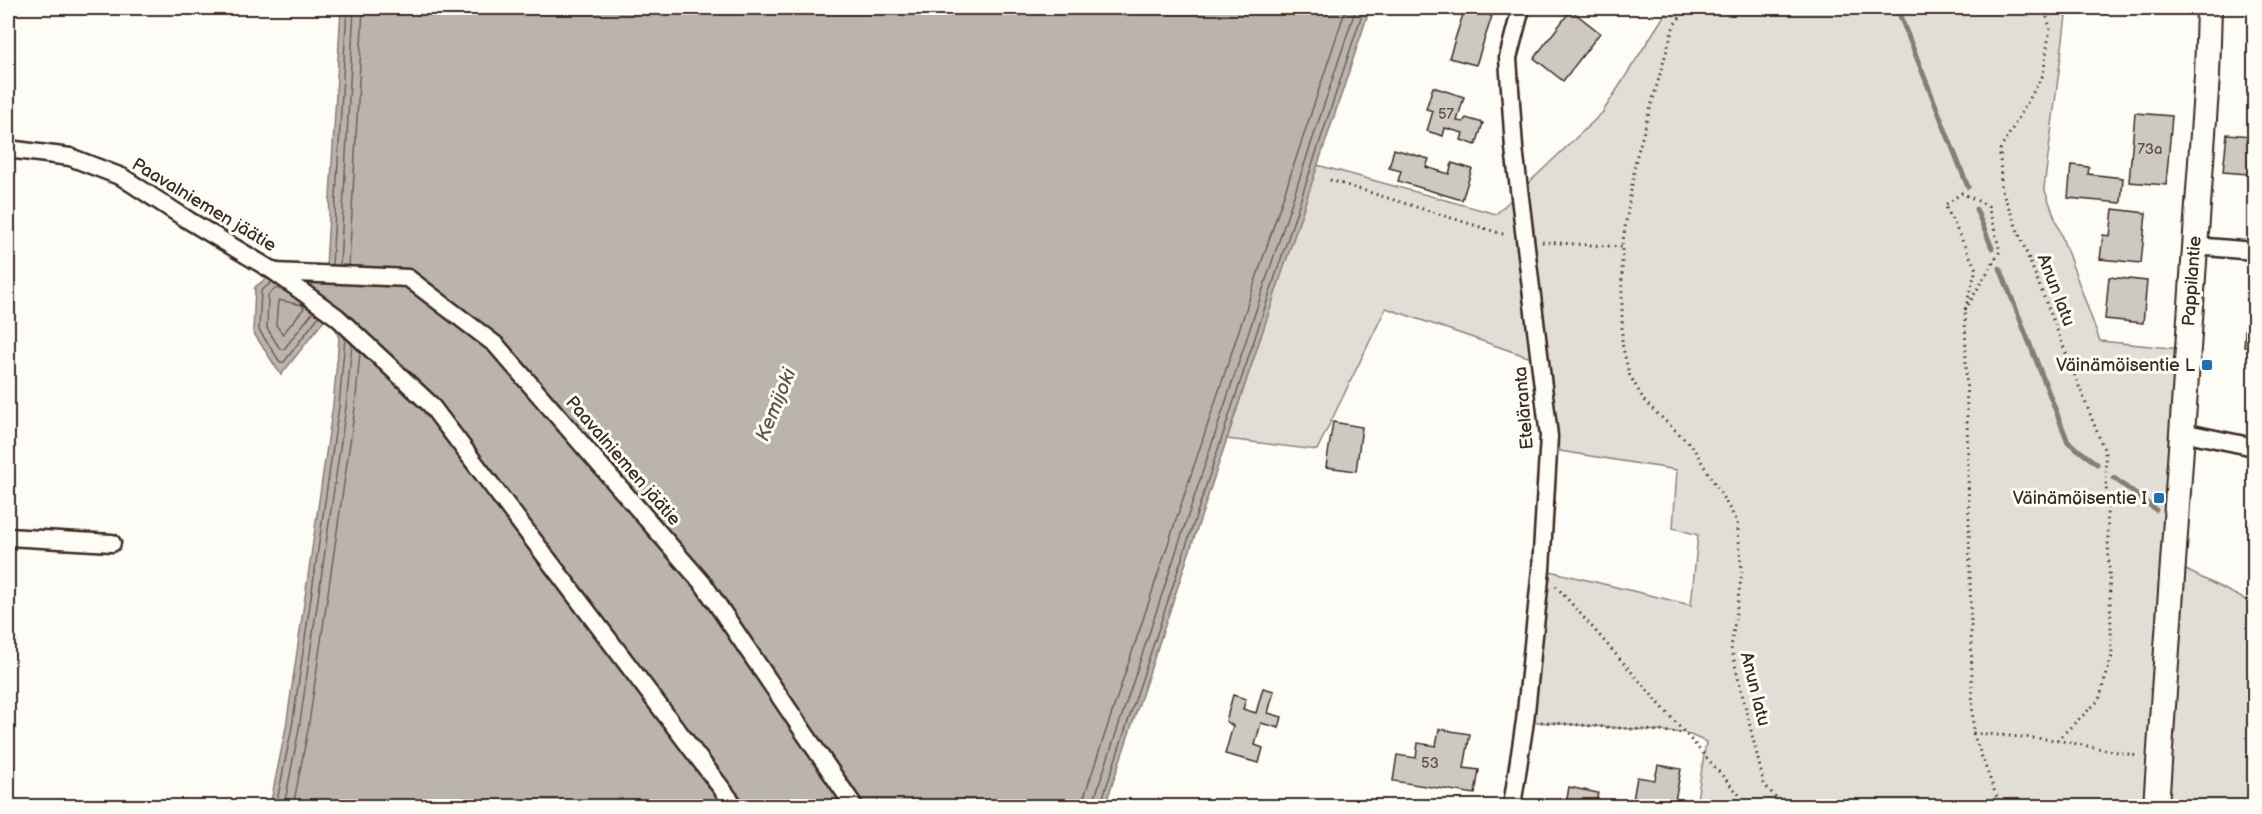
<svg xmlns="http://www.w3.org/2000/svg" width="2262" height="814" font-family="'Balsamiq Sans',sans-serif">
<style>
.green{fill:#e1ded7;stroke:#8e847a;stroke-width:1.5}
.water{fill:#bbb4ad;stroke:#887d74;stroke-width:1.5}
.lines{fill:none;stroke-linecap:round;stroke-linejoin:round}
.shore{stroke:#6e6157;stroke-width:1.5}
.stream{stroke:#887d74;stroke-width:5}
.building{fill:#cdc8c2;stroke:#3b2a1e;stroke-width:1.5}
.street-casing{stroke:#3b2a1e;stroke-width:21}
.secondary-casing{stroke:#3b2a1e;stroke-width:28}
.path{stroke:#3b2a1e;stroke-width:3;stroke-dasharray:1.5 4.5;stroke-linecap:butt}
.street{stroke:#fdfcf7;stroke-width:16}
.secondary{stroke:#fdfcf7;stroke-width:24}
.poi-dot{fill:#1f6fb2;stroke:#fdfcf7;stroke-width:2}
.labels{text-anchor:middle;dominant-baseline:central;stroke-width:6;stroke-linejoin:round;paint-order:stroke}
.number-label{font-size:15px;fill:#605247}
.street-label{font-size:18px;fill:#3b2a1e;stroke:#fdfcf7}
.poi-label{font-size:18px;fill:#3b2a1e;stroke:#fdfcf7;text-anchor:end}
.water-label{font-size:20px;font-style:italic;fill:#615349;stroke:#fdfcf7}
</style>
<rect width="100%" height="100%" fill="#fdfcf7"/>
<filter id="ink" filterUnits="userSpaceOnUse"><feTurbulence type="fractalNoise" baseFrequency=".0167" numOctaves="2"/><feDisplacementMap in="SourceGraphic" scale="12" xChannelSelector="R" yChannelSelector="G"/><feConvolveMatrix kernelMatrix="1 2 1 2 8 2 1 2 1" color-interpolation-filters="sRGB"/></filter>
<g filter="url(#ink)">
<path class="green" d="M1669 8H2067L2044 188 2100 341 2180 349 2164 559 2254 604V806H1696L1706 742 1686 733 1525 721 1541 569 1691 605 1698 535 1673 528 1677 470 1560 451 1540 361 1386 308 1317 450 1227 439 1317 165 1496 214 1602 113Z"/>
<path class="water" d="M341 8H1370L1105 806H270L286 727 333 405 339 339 335 325 325 319 281 375 253 332 255 287 275 272 287 279 312 285 326 267Z"/>
<g class="lines">
<g class="shore">
<path d="M332 265 347 8"/>
<path d="M340 265 354 8"/>
<path d="M349 266 363 8"/>
<path d="M272 282 261 291 259 330 280 362H284L319 316"/>
<path d="M286 292 276 288 268 295 267 328 280 349H284L313 312"/>
<path d="M278 300 302 305 304 308 283 334 276 325Z"/>
<path d="M276 806 292 727 339 406 345 338"/>
<path d="M284 806 299 729 346 407 352 344"/>
<path d="M293 806 308 730 355 408 360 352"/>
<path d="M1083 806 1084 797 1346 8"/>
<path d="M1092 806 1356 8"/>
<path d="M1100 806 1364 8"/>
</g>
<g class="stream">
<path d="M1897 8 1968 187"/>
<path d="M1976 209 1992 248"/>
<path d="M2000 268 2068 442 2097 464"/>
<path d="M2114 478 2156 510"/>
</g>
</g>
<g class="building">
<path d="M1465 8 1492 16 1476 65 1449 58Z"/>
<path d="M1571 10 1600 33 1563 81 1534 58Z"/>
<path d="M1433 87 1464 97 1457 121 1463 122 1466 118 1483 123 1476 145 1461 140 1463 133 1445 128 1443 136 1427 131 1433 111 1426 109Z"/>
<path d="M2135 113 2172 116 2166 185 2129 182Z"/>
<path d="M2253 122H2254V157H2249L2248 174 2223 172 2227 134 2251 136Z"/>
<path d="M1394 149 1429 159 1426 167 1449 174 1452 163 1472 169 1462 200 1398 181 1401 171 1389 168Z"/>
<path d="M2071 165 2089 167 2088 174 2123 178 2121 203 2068 198Z"/>
<path d="M2113 209 2146 213 2141 263 2100 259 2103 235 2110 236Z"/>
<path d="M2109 277 2147 281 2143 323 2105 319Z"/>
<path d="M2247 303 2254 304V347H2244Z"/>
<path d="M1333 422 1362 427 1356 471 1326 467Z"/>
<path d="M1263 688 1274 691 1268 713 1282 717 1279 728 1261 723 1255 745 1263 748 1259 763 1225 754 1233 726 1226 721 1233 695 1246 699 1243 709 1256 713Z"/>
<path d="M1439 729 1470 734 1464 768 1479 770 1475 794 1393 781 1397 755 1416 758 1418 743 1436 746Z"/>
<path d="M1658 765 1681 769 1674 806H1650V803L1633 800 1637 777 1655 780Z"/>
<path d="M1569 787 1598 793 1595 806H1550L1551 801 1566 804Z"/>
</g>
<g class="lines">
<defs>
<g id="street">
<path d="M8 149 70 157 122 177 188 220 275 272 337 317 430 404 735 806"/>
<path d="M2195 246 2254 251"/>
<path d="M275 272 408 278 496 345 704 585 854 806"/>
<path d="M2182 432 2254 447"/>
<path d="M8 537 112 543"/>
<path d="M1512 806 1525 721 1541 569 1549 436 1514 148 1508 58 1521 8"/>
</g>
<path id="secondary" d="M2156 806 2207 76 2209 8"/>
</defs>
<use href="#street" class="street-casing"/>
<use href="#secondary" class="secondary-casing"/>
<g class="path">
<path d="M1687 8 1674 25 1636 159 1622 247V343L1629 374 1645 402 1692 446 1737 521 1742 572 1731 648 1764 784 1783 806"/>
<path d="M1330 180 1506 235"/>
<path d="M1542 242 1622 247"/>
<path d="M1965 310 2000 251 1988 206 1962 193 1945 205 1976 269 1965 310 1973 733 2000 806"/>
<path d="M1556 586 1749 806"/>
<path d="M1541 722 1684 733"/>
<path d="M1973 733 2057 740 2099 700 2112 656 2105 452 2001 188 2000 150 2043 75 2050 28 2044 8"/>
<path d="M2057 740 2138 756"/>
</g>
<use href="#street" class="street"/>
<use href="#secondary" class="secondary"/>
</g>
</g>
<g class="poi-dot">
<rect x="2201" y="359" width="12" height="12" rx="3"/>
<rect x="2153" y="492" width="12" height="12" rx="3"/>
</g>
<g class="labels">
<g class="number-label">
<text x="1446" y="114">57</text>
<text x="2150" y="149">73a</text>
<text x="1430" y="763">53</text>
</g>
<g class="street-label">
<text transform="translate(204 205) rotate(31)">Paavalniemen jäätie</text>
<text transform="translate(2192 281) rotate(-86)">Pappilantie</text>
<text transform="translate(2056 290) rotate(69)">Anun latu</text>
<text transform="translate(1524 408) rotate(-95)">Eteläranta</text>
<text transform="translate(623 461) rotate(49)">Paavalniemen jäätie</text>
<text transform="translate(1755 689) rotate(76)">Anun latu</text>
</g>
<g class="poi-label">
<text x="2195" y="365">Väinämöisentie L</text>
<text x="2147" y="498">Väinämöisentie I</text>
</g>
<g class="water-label">
<text transform="translate(776 405) rotate(-68)">Kemijoki</text>
</g>
</g>
<rect width="2262" height="814" fill="none" stroke="#fdfcf7" stroke-width="30"/>
<rect x="15" y="15" width="2232" height="784" fill="none" stroke="#3b2a1e" stroke-width="2" filter="url(#ink)"/>
</svg>
